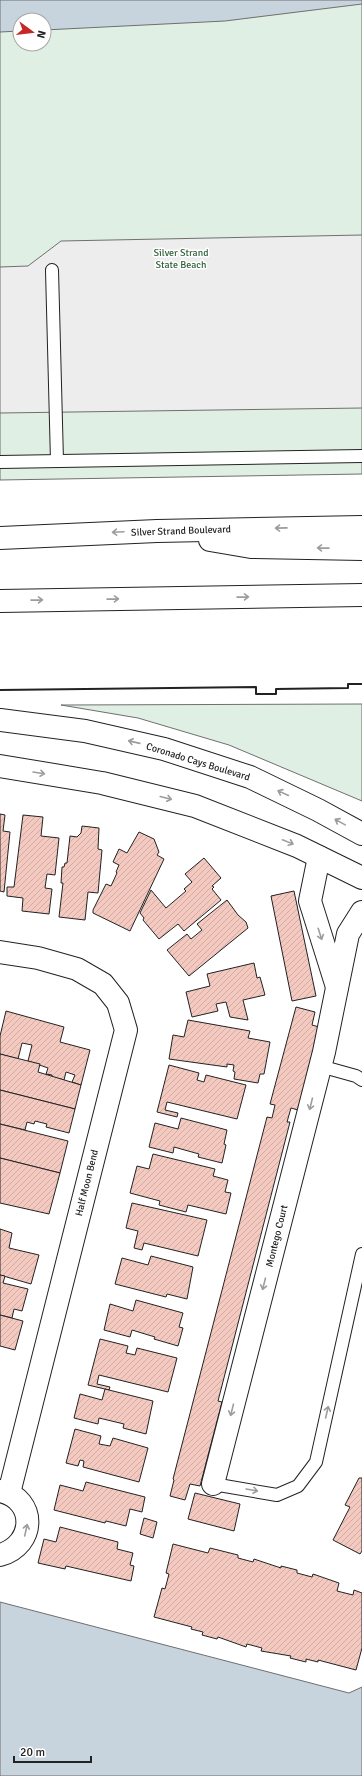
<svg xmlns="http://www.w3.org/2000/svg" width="362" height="1776" font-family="Signika,sans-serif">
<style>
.park{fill:#e0efe3;stroke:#6f6f6f;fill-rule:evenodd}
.parking{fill:#ededed;stroke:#6f6f6f}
.water{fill:#c7d3dd;stroke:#6f6f6f}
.building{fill:url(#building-hatch);stroke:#222}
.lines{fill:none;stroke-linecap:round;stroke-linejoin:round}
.lane-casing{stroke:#222;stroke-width:14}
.street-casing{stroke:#222;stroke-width:24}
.secondary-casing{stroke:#222;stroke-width:24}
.highway-casing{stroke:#222;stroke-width:24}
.lane{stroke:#fff;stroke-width:12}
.street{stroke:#fff;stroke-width:22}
.secondary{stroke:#fff;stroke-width:22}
.highway{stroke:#fff;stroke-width:22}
.wall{stroke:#222;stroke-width:2}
.oneway{stroke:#9c9c9c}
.labels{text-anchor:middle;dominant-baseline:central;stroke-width:3;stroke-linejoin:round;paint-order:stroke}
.park-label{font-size:10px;fill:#2f5e38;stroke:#fff}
.street-label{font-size:10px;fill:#222;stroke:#fff}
</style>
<defs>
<pattern id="building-hatch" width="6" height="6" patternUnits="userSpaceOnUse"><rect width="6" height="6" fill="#f3c9c0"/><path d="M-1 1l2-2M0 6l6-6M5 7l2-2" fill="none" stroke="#d0aca5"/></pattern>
</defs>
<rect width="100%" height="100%" fill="#fff"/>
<g class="park">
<path d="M0 0H362V474L0 480ZM20 20H44V44H20Z"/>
<path d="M362 704V801L229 745 138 718 61 705Z"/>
</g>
<path class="parking" d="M362 235V408L0 413V267L28 266 61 241Z"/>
<g class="water">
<path d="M0 0H362V4L225 21 44 30V20H20V31L0 32Z"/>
<path d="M0 1602 349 1693 362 1687V1776H0Z"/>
</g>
<g class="building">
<path d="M0 814 5 815 3 831 10 832 4 892 0 891Z"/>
<path d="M23 815 43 817 41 836 59 838 55 875 47 874 45 888 52 889 49 914 22 911 23 898 7 896V887H14Z"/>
<path d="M82 826 99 828 98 849 102 850 98 893 88 892 85 920 59 917 63 883H61L62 867H64L65 863H67L70 836 77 837 81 833Z"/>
<path d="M139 832 154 839 159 852 157 855 164 859 130 931 93 913V910L106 884 111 886 117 873 116 872 119 865 113 862 119 849 127 853Z"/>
<path d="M204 858 221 878 212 886 214 887 212 889 221 900 184 931 178 924 159 939 143 920 144 918 140 913 151 890 166 908 186 891 184 889 192 882 185 874Z"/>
<path d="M294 891 316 996 292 1001 271 896Z"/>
<path d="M227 900 238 915 246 922 248 928 189 976 167 950 187 934 191 939 202 930 197 924Z"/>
<path d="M254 963 257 978 260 977 265 995 243 1000 248 1020 230 1017 226 1002 216 1004 218 1011 192 1017 186 992 210 986 207 974Z"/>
<path d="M296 1007 315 1012 312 1025 319 1027 298 1110 291 1108 287 1122H290L218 1401 222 1402 200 1486 190 1484 185 1500 170 1496 174 1480 173 1479 267 1117 272 1118 275 1105 270 1104Z"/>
<path d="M6 1011 64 1027 60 1042 90 1050 81 1085 72 1082 75 1075 66 1072 64 1080 52 1077V1075L46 1074 48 1068 28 1061 32 1045 22 1043 18 1059 0 1054V1036Z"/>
<path d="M188 1020 250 1031 248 1038 270 1042 264 1074H260L258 1083 234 1079 235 1072 233 1071 234 1065 227 1064V1067L169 1059 173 1035 184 1037Z"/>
<path d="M0 1054 40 1064 38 1072 81 1085 75 1109 0 1090Z"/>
<path d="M169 1065 199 1073 197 1080 204 1082 206 1075 246 1085 237 1119 167 1102 165 1110 178 1113 177 1117 157 1112Z"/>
<path d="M0 1090 75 1109 69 1133 46 1127 47 1124 35 1121 34 1124 27 1122 25 1130 0 1124Z"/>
<path d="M181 1118 227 1130 224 1144 226 1145 222 1163 198 1157 199 1154 174 1147 173 1153 149 1147 155 1123 178 1129Z"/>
<path d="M0 1124 68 1141 60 1173 0 1158Z"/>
<path d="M153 1154 215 1169 213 1176 228 1180 225 1192 231 1193 226 1214 188 1205 186 1212 159 1205 160 1201 130 1193 137 1166 149 1169Z"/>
<path d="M0 1158 60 1173 49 1214 0 1203Z"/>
<path d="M132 1203 207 1220 198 1256 144 1243 142 1250 134 1248 138 1231 126 1228Z"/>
<path d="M0 1229 12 1233 9 1248 39 1255 31 1284 0 1275Z"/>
<path d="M151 1256 193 1267 187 1299 167 1294 166 1297 115 1284 122 1258 148 1265Z"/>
<path d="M0 1275 5 1276 3 1283 28 1289 22 1311 14 1309 12 1318 0 1315Z"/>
<path d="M136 1300 183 1313 179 1327 183 1328 178 1346 154 1339 155 1337 132 1330 130 1337 104 1330 110 1304 133 1311Z"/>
<path d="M0 1315 23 1321 15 1350 0 1346Z"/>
<path d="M100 1339 128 1346 126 1353 135 1355 137 1348 177 1358 168 1392 99 1375 97 1384 110 1387 109 1390 88 1385Z"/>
<path d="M105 1389 153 1401 146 1434 123 1428 124 1424 99 1418 98 1424 74 1418 80 1394 102 1400Z"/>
<path d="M75 1429 101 1436 99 1444 110 1446 113 1438 148 1448 139 1482 83 1467 84 1461 80 1460 78 1466 66 1463Z"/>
<path d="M359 1478H362V1551L360 1554 333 1540 350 1507 345 1505Z"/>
<path d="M86 1482 145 1497 142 1512 130 1509 126 1526 106 1521 105 1523 54 1510 60 1485 83 1491Z"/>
<path d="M195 1493 240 1504 234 1531 188 1519Z"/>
<path d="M144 1518 157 1522 153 1538 140 1534Z"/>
<path d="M60 1527 118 1542 117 1549 133 1553 130 1565 134 1566 131 1581 66 1566 65 1569 38 1563 44 1539 56 1542Z"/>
<path d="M173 1544 208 1553 210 1548 238 1555V1558L253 1562 254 1559 281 1568V1566L297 1570V1573L312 1577 313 1574 339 1583 337 1591 353 1595 354 1590 362 1593V1648L356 1670 318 1660V1662L306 1659V1662L290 1658 291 1656 261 1651 262 1648 247 1644 246 1647 218 1637 217 1639 202 1635 203 1632 191 1629 192 1627 154 1617 162 1588 165 1589 169 1574 166 1573Z"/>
</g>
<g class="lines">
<defs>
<g id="lane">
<path d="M52 270 57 461"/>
<path d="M0 462 362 456"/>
<path d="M320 1066 356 1076 362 1080"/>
<path d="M213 1484 277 1495 298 1486 316 1462 362 1254"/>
</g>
<g id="street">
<path d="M319 857 310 901 337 987"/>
<path d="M0 952 38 958 77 969 103 984 118 1003 126 1030 9 1493"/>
<path d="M213 1484 324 1052 348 934 362 912"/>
<path d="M0 1491C37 1499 36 1545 0 1555"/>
</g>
<g id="secondary">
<path d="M0 720 85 731 164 749 250 777 318 810 362 834"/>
<path d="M0 766 102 783 195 806 297 846 362 878"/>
</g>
<g id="highway">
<path d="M0 538 157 531 362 527"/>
<path d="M210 540 251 547 362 549"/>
<path d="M0 601 362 595"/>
</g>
</defs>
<use href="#lane" class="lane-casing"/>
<use href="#street" class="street-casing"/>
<use href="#secondary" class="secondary-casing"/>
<use href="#highway" class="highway-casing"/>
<use href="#lane" class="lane"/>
<use href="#street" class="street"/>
<use href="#secondary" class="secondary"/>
<use href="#highway" class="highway"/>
<path class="wall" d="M0 690 256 687V694H276V689L348 688V684H362"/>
</g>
<defs><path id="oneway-shaft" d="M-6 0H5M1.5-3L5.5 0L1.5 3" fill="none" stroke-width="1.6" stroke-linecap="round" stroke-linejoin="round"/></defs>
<g class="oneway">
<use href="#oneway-shaft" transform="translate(281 528) rotate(179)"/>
<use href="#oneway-shaft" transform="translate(118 532) rotate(177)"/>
<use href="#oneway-shaft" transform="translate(323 548) rotate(-179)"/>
<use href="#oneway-shaft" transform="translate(243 597) rotate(-1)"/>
<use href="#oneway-shaft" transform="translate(113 599) rotate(-1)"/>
<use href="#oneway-shaft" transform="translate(37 600) rotate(-1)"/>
<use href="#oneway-shaft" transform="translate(134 742) rotate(-167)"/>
<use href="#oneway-shaft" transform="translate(39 773) rotate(9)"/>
<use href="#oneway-shaft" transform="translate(283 793) rotate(-155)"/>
<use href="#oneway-shaft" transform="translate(166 798) rotate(14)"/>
<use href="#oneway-shaft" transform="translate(340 822) rotate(-151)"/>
<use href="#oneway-shaft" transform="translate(288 842) rotate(22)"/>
<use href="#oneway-shaft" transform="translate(320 934) rotate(72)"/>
<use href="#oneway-shaft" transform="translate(311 1104) rotate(104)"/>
<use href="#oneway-shaft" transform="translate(264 1284) rotate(104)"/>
<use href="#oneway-shaft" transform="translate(232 1410) rotate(104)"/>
<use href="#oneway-shaft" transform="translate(327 1412) rotate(-77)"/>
<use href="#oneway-shaft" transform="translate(252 1490) rotate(10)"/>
<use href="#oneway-shaft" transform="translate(26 1530) rotate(-78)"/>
</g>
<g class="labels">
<g class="park-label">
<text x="181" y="253">Silver Strand<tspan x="181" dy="12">State Beach</tspan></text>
</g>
<g class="street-label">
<text transform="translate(181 531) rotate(-2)">Silver Strand Boulevard</text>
<text transform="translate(198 762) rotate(17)">Coronado Cays Boulevard</text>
<text transform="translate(87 1183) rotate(-76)">Half Moon Bend</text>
<text transform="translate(277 1236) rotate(-76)">Montego Court</text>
</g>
</g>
<g transform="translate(32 32) rotate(105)"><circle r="19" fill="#ffffff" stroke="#a7a7a7"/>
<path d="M0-3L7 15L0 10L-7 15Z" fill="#c62828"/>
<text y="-6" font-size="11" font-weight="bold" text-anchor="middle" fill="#222222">N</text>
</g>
<path d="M14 1756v6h77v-6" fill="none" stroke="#222222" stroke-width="2"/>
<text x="20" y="1756" font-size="12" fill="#222222" stroke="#ffffff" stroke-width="3" paint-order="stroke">20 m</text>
</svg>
